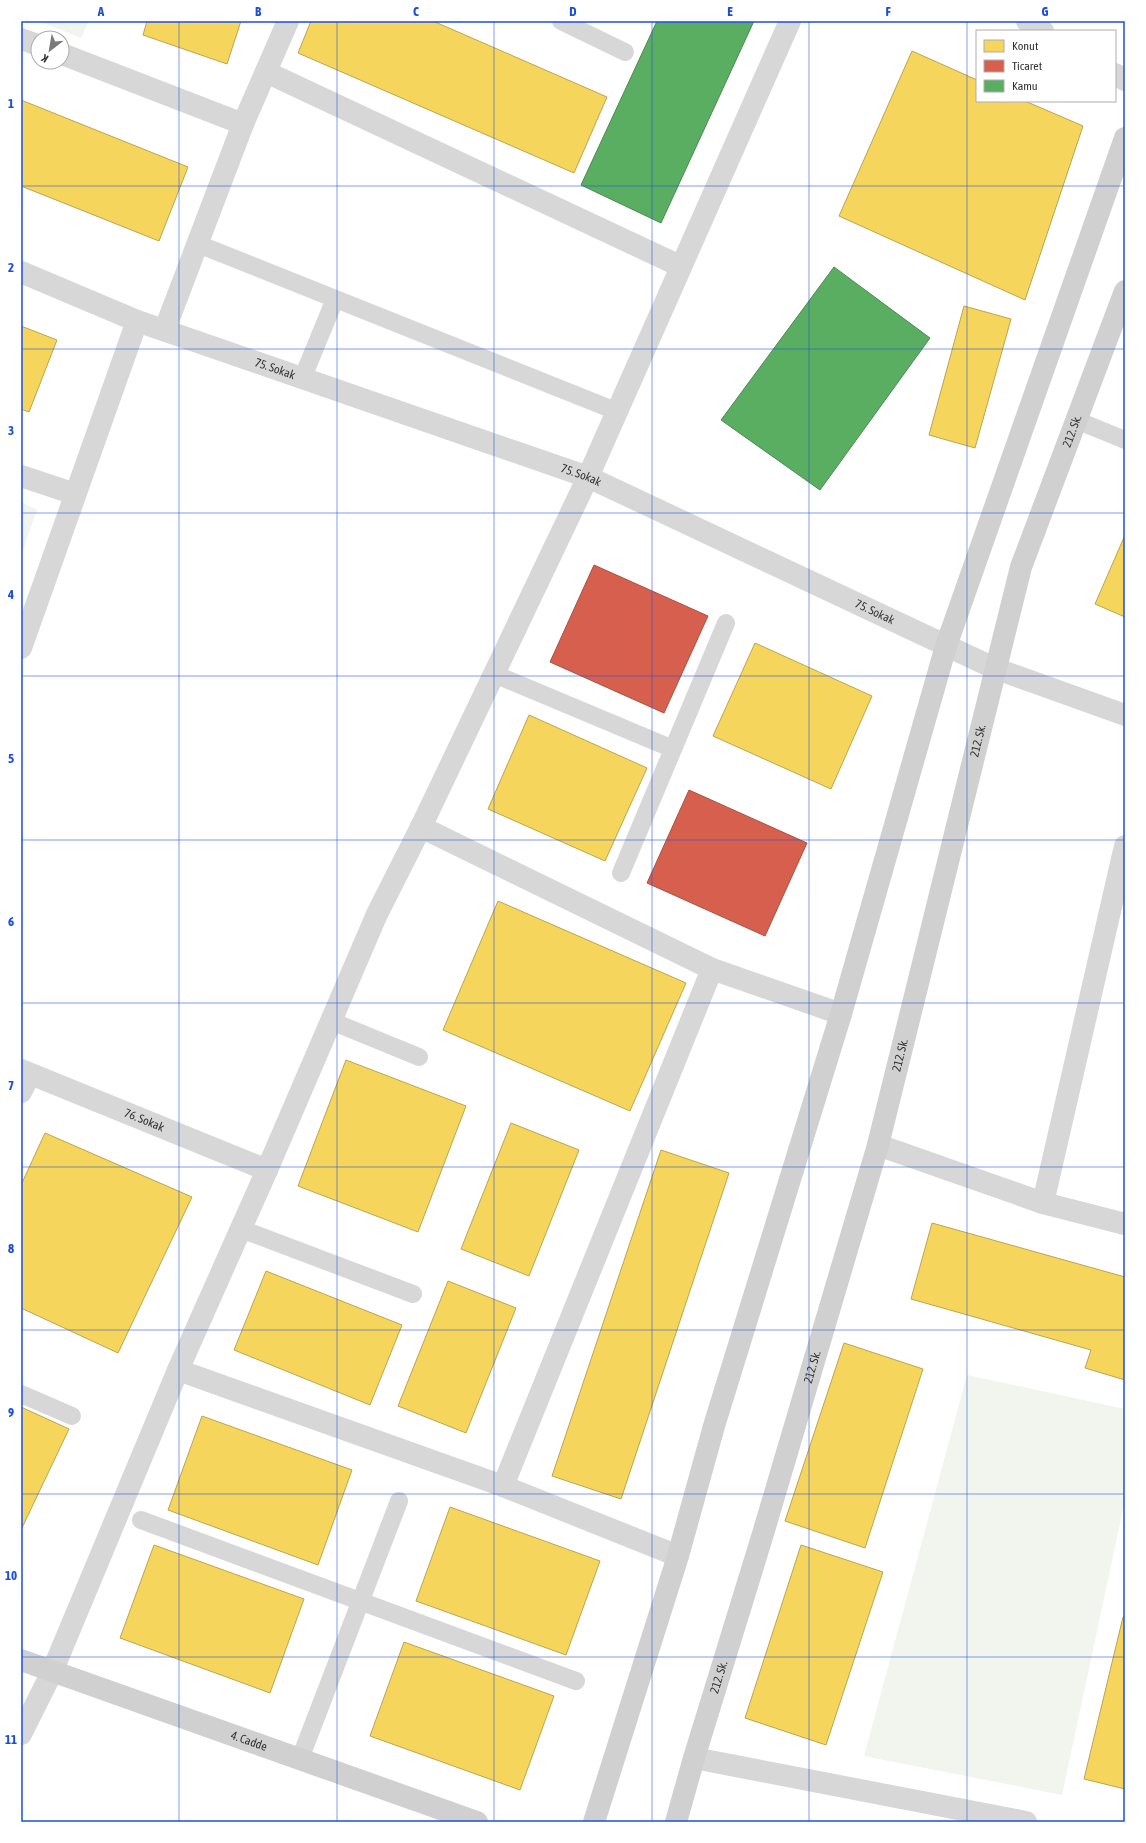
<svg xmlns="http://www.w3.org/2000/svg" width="1146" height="1843" font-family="'Asap Condensed',sans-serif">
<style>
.green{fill:#f1f5ed}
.homes{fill:#f6d55c;stroke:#bca450}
.shops{fill:#d6604d;stroke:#a55245}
.public{fill:#5aae61;stroke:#4e8953}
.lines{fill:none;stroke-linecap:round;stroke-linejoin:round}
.lane{stroke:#d7d7d7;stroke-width:18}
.street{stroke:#d7d7d7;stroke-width:22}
.secondary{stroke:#d0d0d0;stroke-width:22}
.grid{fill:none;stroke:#1d4ed8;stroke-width:1;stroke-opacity:0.55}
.labels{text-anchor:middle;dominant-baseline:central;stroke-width:4;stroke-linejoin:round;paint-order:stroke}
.street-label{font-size:12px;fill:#333;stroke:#fff}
.neatline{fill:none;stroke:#1d4ed8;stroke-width:1.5}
.grid-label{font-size:13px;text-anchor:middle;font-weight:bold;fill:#1d4ed8}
</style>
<rect width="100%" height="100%" fill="#fff"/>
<g class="green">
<path d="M39 21H89L81 38Z"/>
<path d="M21 502 37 510 21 555Z"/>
<path d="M967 1375 1125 1409V1500L1062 1795 864 1756Z"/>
</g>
<g class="homes">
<path d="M147 21H241L227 64 143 35Z"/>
<path d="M311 21H433L607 97 574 173 298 53Z"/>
<path d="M912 51 977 80V101H1025L1083 126 1025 300 839 216Z"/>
<path d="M21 100 188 167 159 241 21 186Z"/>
<path d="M964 306 1011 319 975 448 929 435Z"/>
<path d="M21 326 57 340 29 412 21 409Z"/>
<path d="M1125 535V617L1095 604Z"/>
<path d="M755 643 872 696 831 789 713 736Z"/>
<path d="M529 715 647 768 605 861 488 809Z"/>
<path d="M498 901 686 983 630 1111 443 1030Z"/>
<path d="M346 1060 466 1106 418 1232 298 1186Z"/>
<path d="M511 1123 579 1150 529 1276 461 1249Z"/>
<path d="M45 1133 192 1197 118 1353 21 1308V1185Z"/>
<path d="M661 1150 729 1173 621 1499 552 1476Z"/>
<path d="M932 1223 1125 1277V1380L1085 1368 1091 1350 911 1299Z"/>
<path d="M266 1271 402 1325 370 1405 234 1350Z"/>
<path d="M448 1281 516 1308 466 1433 398 1406Z"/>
<path d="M844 1343 923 1369 865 1548 785 1521Z"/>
<path d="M21 1407 69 1429 21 1530Z"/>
<path d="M202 1416 352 1470 318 1565 168 1510Z"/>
<path d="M450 1507 600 1561 566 1655 416 1601Z"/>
<path d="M154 1545 304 1599 270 1693 120 1638Z"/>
<path d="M801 1545 883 1572 826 1745 745 1718Z"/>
<path d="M1123 1617H1125V1789L1084 1779Z"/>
<path d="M404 1642 554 1696 520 1790 370 1736Z"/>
</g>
<g class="shops">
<path d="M594 565 708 616 664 713 550 662Z"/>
<path d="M689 790 807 843 765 936 647 883Z"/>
</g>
<g class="public">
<path d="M657 21H754L661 223 581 185Z"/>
<path d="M834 267 930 338 820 490 721 420Z"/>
</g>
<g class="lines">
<g class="lane">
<path d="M561 21 625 52"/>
<path d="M198 244 616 411"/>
<path d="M303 377 335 299"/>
<path d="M1076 420 1125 440"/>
<path d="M494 674 673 749"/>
<path d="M621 873 726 623"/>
<path d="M331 1021 419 1057"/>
<path d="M241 1229 413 1294"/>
<path d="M21 1394 72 1416"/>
<path d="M141 1520 576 1681"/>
<path d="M300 1759 399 1501"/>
</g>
<g class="street">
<path d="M1027 21 1043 31"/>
<path d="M21 39 38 45"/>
<path d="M62 54 243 124"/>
<path d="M266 72 680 266"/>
<path d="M1115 74 1125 80"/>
<path id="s1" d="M21 272 137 321 588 477 994 668 1125 715"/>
<path d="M165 329 243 124 288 21"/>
<path d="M21 476 75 494"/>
<path d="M21 648 137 321"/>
<path d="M421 827 712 969 841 1014"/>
<path id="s2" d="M21 1070 267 1170"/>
<path d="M21 1092 30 1074"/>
<path d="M878 1145 1043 1203 1125 1224"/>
<path d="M1043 1203 1125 846"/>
<path d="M178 1370 503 1486 678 1556"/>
<path d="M503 1486 712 969"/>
<path d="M21 1734 52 1672 178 1370 267 1170 377 914 421 827 588 477 790 21"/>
<path d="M694 1758 1026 1822"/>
</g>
<g class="secondary">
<path id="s3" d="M21 1660 477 1822"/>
<path d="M594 1822 678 1556 714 1426 841 1014 946 646 1125 138"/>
<path id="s4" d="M676 1822 694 1758 762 1537 878 1145 1021 567 1125 291"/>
</g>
</g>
<path class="grid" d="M179 21V1822M337 21V1822M494 21V1822M652 21V1822M809 21V1822M967 21V1822M21 186H1125M21 349H1125M21 513H1125M21 676H1125M21 840H1125M21 1003H1125M21 1167H1125M21 1330H1125M21 1494H1125M21 1657H1125"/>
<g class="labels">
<g class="street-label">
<text stroke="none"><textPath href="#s1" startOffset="272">75. Sokak</textPath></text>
<text stroke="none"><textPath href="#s4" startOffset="1447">212. Sk.</textPath></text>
<text stroke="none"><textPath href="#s1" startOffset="596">75. Sokak</textPath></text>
<text stroke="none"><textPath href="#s1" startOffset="920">75. Sokak</textPath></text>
<text stroke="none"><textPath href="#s4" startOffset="1123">212. Sk.</textPath></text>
<text stroke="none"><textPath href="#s4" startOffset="799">212. Sk.</textPath></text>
<text stroke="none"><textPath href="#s2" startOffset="133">76. Sokak</textPath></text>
<text stroke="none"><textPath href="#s4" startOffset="475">212. Sk.</textPath></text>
<text stroke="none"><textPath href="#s4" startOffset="151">212. Sk.</textPath></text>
<text stroke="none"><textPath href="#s3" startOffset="242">4. Cadde</textPath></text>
</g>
</g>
<rect width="1146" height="1843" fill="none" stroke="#ffffff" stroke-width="44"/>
<rect x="976" y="30" width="140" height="72" fill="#ffffff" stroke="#adadad"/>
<rect x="984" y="40" width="20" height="12" fill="#f6d55c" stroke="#adadad"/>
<text x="1012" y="50" font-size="12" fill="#333333">Konut</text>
<rect x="984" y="60" width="20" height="12" fill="#d6604d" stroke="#adadad"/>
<text x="1012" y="70" font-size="12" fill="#333333">Ticaret</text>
<rect x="984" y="80" width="20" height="12" fill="#5aae61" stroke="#adadad"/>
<text x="1012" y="90" font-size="12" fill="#333333">Kamu</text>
<g transform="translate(50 50) rotate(211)"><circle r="19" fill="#ffffff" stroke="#adadad"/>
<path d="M0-3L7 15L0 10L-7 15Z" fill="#7a7a7a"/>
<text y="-6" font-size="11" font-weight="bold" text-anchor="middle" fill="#333333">K</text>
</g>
<rect x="22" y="22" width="1102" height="1799" class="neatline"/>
<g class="grid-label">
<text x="101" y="16">A</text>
<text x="258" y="16">B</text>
<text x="416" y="16">C</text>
<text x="573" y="16">D</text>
<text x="730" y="16">E</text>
<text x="888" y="16">F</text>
<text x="1045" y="16">G</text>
<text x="11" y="108">1</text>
<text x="11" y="272">2</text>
<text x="11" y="435">3</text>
<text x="11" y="599">4</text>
<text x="11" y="763">5</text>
<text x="11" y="926">6</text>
<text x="11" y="1090">7</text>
<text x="11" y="1253">8</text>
<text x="11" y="1417">9</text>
<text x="11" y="1580">10</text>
<text x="11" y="1744">11</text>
</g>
</svg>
